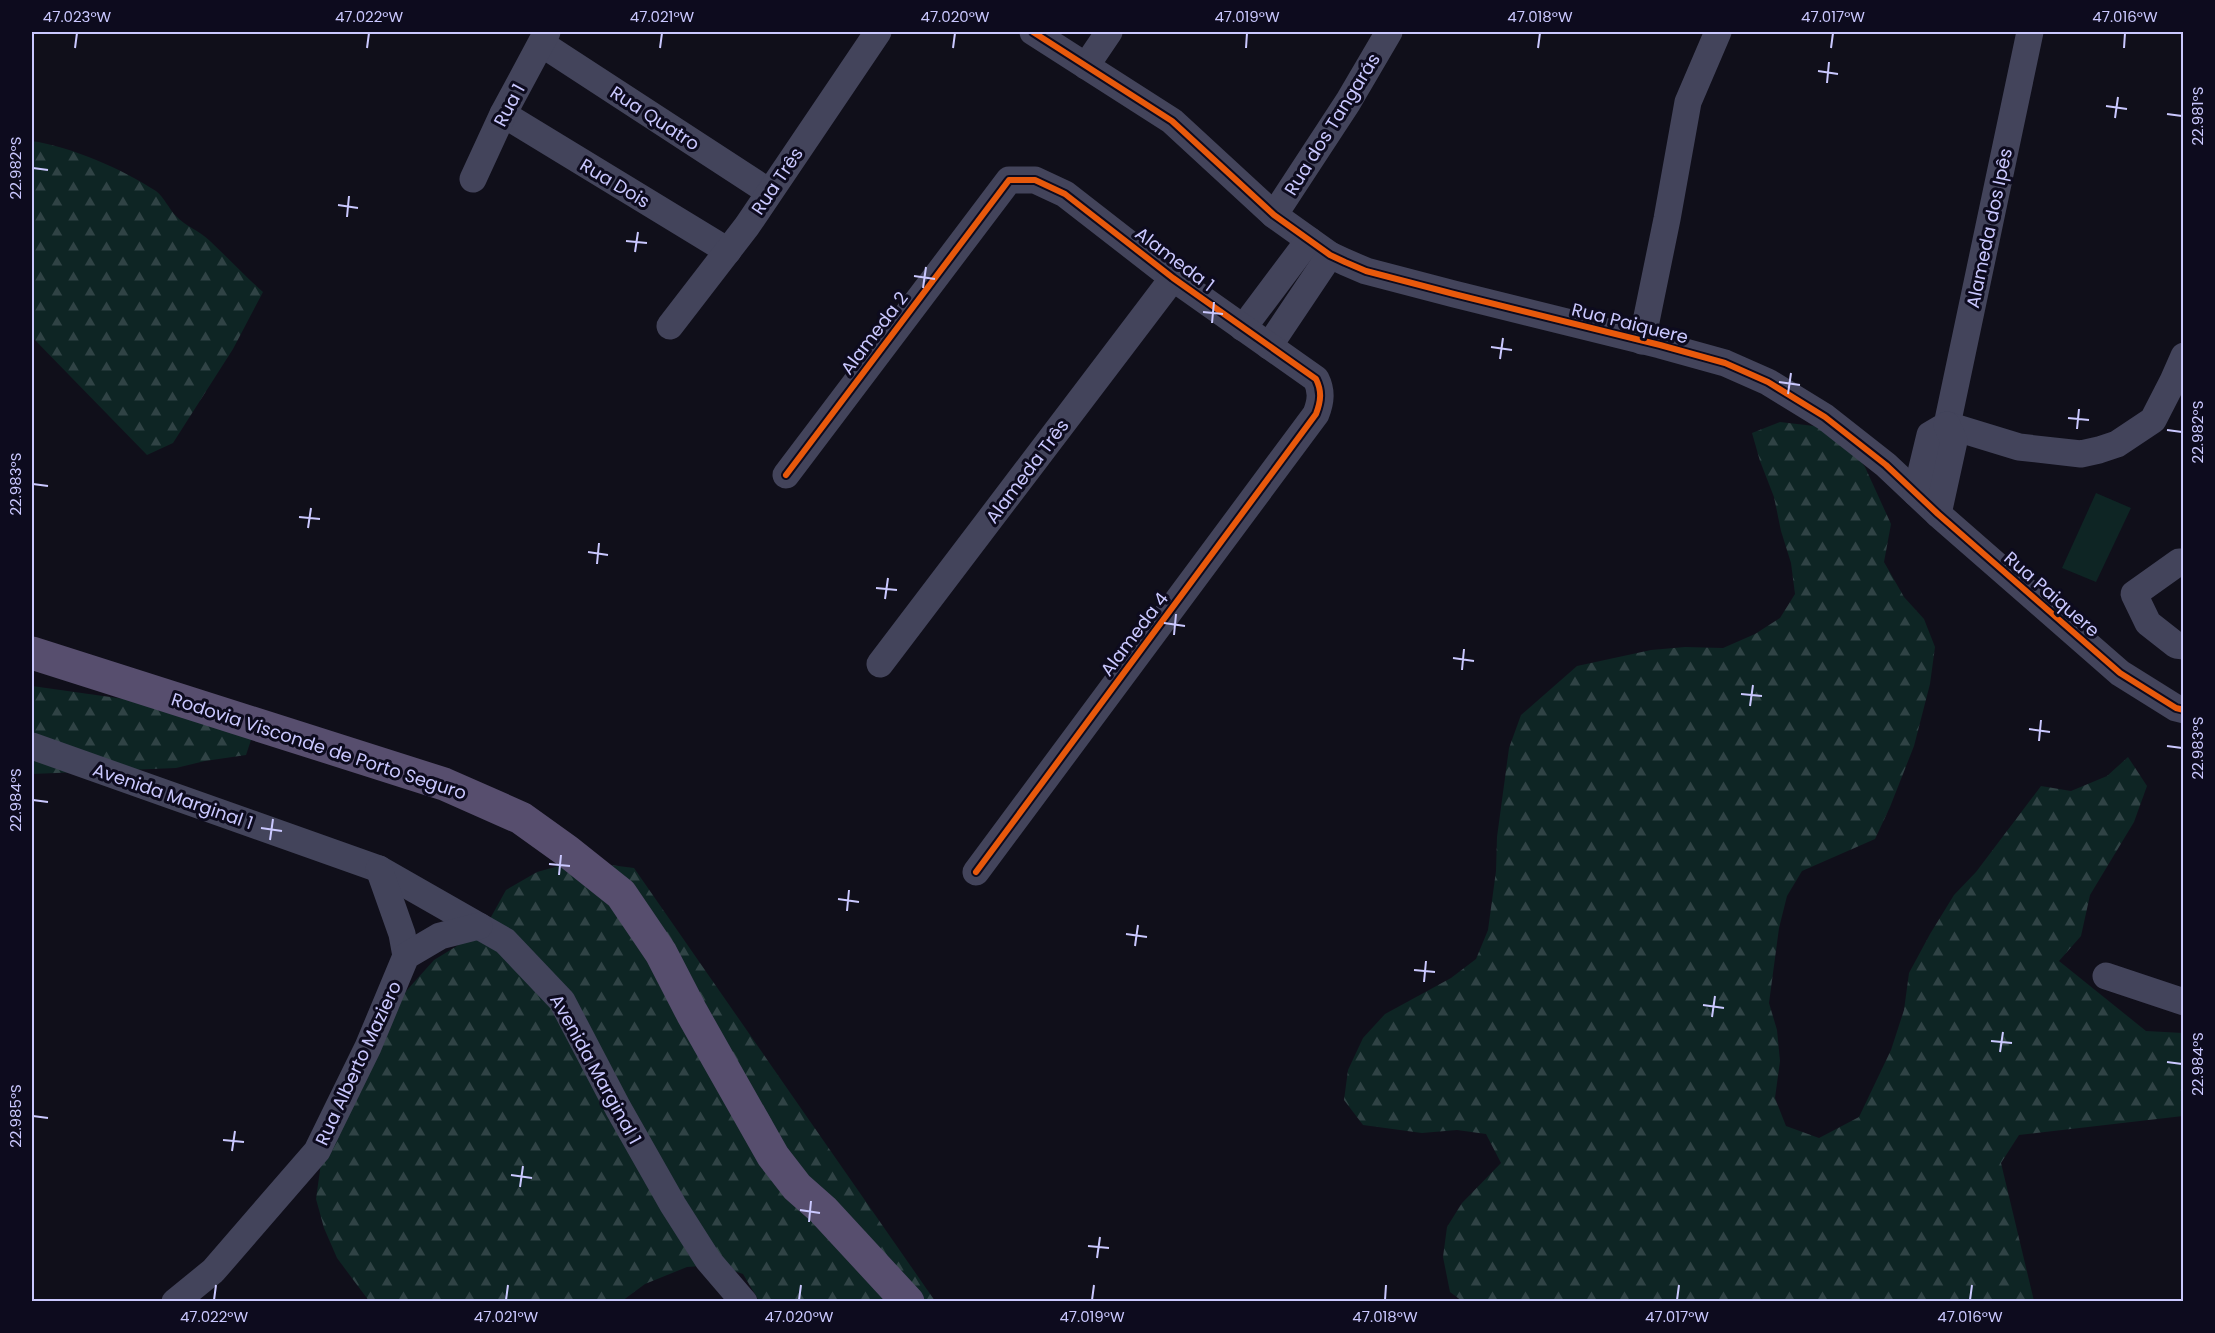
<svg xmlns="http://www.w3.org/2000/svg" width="2215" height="1333" font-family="Poppins,sans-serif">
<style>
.forest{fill:url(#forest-firs)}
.park{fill:#0e2524}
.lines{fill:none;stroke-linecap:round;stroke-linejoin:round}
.minor{stroke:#43445b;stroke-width:27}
.major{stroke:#574e6e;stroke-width:33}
.cycleway-casing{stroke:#0d0b1e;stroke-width:10}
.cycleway{stroke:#e8590c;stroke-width:6}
.ticks{fill:none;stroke:#cac8ff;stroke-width:2}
.labels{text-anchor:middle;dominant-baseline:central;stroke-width:6;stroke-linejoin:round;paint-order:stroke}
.street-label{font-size:18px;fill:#cac8ff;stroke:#0d0b1e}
.neatline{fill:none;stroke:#cac8ff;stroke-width:2}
.ticks-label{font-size:15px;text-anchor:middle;fill:#cac8ff}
</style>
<defs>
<pattern id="forest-firs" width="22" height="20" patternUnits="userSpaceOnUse" patternTransform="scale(1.5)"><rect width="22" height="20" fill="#0e2524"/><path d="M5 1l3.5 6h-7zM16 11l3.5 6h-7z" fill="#304345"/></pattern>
</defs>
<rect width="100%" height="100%" fill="#100f1a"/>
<g class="forest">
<path d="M32 141C72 147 122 169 156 191 164 197 169 209 176 216 185 226 200 231 210 241 228 258 245 276 263 292L233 349 173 443 147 455 32 337Z"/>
<path d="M1780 422 1814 426 1846 442 1865 467 1891 524 1884 562 1904 597 1924 619 1935 647 1930 684 1914 746 1890 807 1875 839 1802 871 1787 896 1779 928 1769 1003 1777 1030 1780 1061 1775 1098 1786 1126 1819 1138 1859 1117 1891 1050 1904 1010 1909 973 1930 934 1954 895 1976 872 2041 786 2071 791 2107 776 2128 757 2147 786 2134 822 2090 895 2081 936 2059 961 2146 1031 2183 1033V1116L2019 1135 2001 1163 2034 1301H1462L1450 1292 1443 1257 1447 1227 1462 1203 1501 1163 1486 1134 1457 1130 1422 1133 1363 1125 1344 1100 1348 1070 1363 1038 1385 1014 1451 978 1476 959 1488 930 1496 871 1497 837 1509 748 1521 715 1577 666 1651 650 1685 647 1723 648 1755 634 1780 618 1795 594 1791 563 1781 531 1774 497 1760 461 1752 433Z"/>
<path d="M32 686 167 705 255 728 246 755 205 761 176 768 32 774Z"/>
<path d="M595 863 634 868 935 1301H759L743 1274 716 1265 687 1267 645 1284 622 1301H369L337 1258 324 1228 316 1199 330 1098 387 1016 407 990 434 960 465 941 491 917 506 890 537 872 566 864Z"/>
</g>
<path class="park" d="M2096 493 2131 508 2096 582 2062 568Z"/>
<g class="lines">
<g class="minor">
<path d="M1033 32 1172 121 1274 215 1330 255 1345 262 1366 271 1454 294 1660 345 1725 363 1768 382 1825 417 1886 465 1938 514 2120 673 2176 708 2184 710"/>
<path d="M542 44 769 192"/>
<path d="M1086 66 1109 32"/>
<path d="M503 114 728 251"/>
<path d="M473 179 503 114 547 32"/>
<path d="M1274 215 1348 102 1389 32"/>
<path d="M670 326 747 226 878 32"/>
<path d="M1243 328 1309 240"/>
<path d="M1642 341 1667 219 1688 102 1718 32"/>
<path d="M1269 346 1330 255"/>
<path d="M1947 425 2030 32"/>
<path d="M1947 425 2019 447 2081 454 2099 450 2117 444 2153 420 2173 381 2184 356"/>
<path d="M786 475 1009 180H1035L1065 194 1173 278 1316 379C1322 391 1321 401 1316 414L976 872"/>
<path d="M1916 493 1930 435 1947 425"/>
<path d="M1938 514 1954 441 1947 425"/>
<path d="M2184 562H2179L2134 594 2148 623 2176 645 2184 646"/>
<path d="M880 664 1173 278"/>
<path d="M32 746 379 869 505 941 562 1001 618 1108 673 1205 708 1260 744 1302"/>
<path d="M379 869 402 934 406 956"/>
<path d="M2106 976 2184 1002"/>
<path d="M175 1302 213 1271 317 1151 368 1047 406 956 440 936 479 926"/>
</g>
<path class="major" d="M32 653 444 784 521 818 567 851 621 894 661 953 692 1013 773 1156 797 1187 823 1210 908 1302"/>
<defs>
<g id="cycleway">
<path d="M1033 32 1172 121 1274 215 1330 255 1345 262 1366 271 1454 294 1660 345 1725 363 1768 382 1825 417 1886 465 1938 514 2120 673 2176 708 2184 710"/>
<path d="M786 475 1009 180H1035L1065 194 1173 278 1316 379C1322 391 1321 401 1316 414L976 872"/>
</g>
</defs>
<use href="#cycleway" class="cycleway-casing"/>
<use href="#cycleway" class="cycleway"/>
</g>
<path class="ticks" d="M75 48 77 33M367 48 369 33M660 48 662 33M953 48 955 33M1246 48 1247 33M1538 48 1540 33M1831 48 1833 33M2124 48 2125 33M1818 71 1838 74M1827 83 1829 62M2106 106 2127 109M2167 114 2182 116M2115 118 2118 97M33 168 48 170M338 205 358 208M347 217 349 196M626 241 647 243M635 252 638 232M914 276 935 279M923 288 926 267M1203 312 1223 314M1212 323 1214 302M1491 347 1512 350M1500 359 1503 338M1779 382 1800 385M1788 394 1791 373M2068 418 2089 420M2077 429 2079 409M2167 430 2182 432M33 484 48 486M299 517 320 519M308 528 311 508M588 552 608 555M597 564 599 543M876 588 897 590M885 599 888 578M1164 623 1185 626M1174 635 1176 614M1453 658 1474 661M1462 670 1464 649M1741 694 1762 696M1750 706 1753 685M2029 729 2050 732M2039 741 2041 720M2167 746 2182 748M33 800 48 802M261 828 282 831M270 840 273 819M549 864 570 866M559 875 561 855M838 899 859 902M847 911 849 890M1126 934 1147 937M1135 946 1138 925M1414 970 1435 972M1424 982 1426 961M1703 1005 1724 1008M1712 1017 1715 996M1991 1041 2012 1043M2000 1052 2003 1032M2167 1062 2182 1064M33 1116 48 1118M223 1140 244 1142M232 1151 235 1131M511 1175 532 1178M520 1187 523 1166M800 1210 820 1213M809 1222 811 1201M1088 1246 1109 1248M1097 1258 1100 1237M214 1300 216 1285M506 1300 508 1285M799 1300 801 1285M1092 1300 1094 1285M1385 1300 1386 1285M1677 1300 1679 1285M1970 1300 1972 1285"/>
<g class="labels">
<g class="street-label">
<text transform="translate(509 105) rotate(-62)">Rua 1</text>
<text transform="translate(655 118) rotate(33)">Rua Quatro</text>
<text transform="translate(1332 124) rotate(-58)">Rua dos Tangarás</text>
<text transform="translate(777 181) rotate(-56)">Rua Três</text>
<text transform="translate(615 183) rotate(31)">Rua Dois</text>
<text transform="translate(1989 228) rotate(-78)">Alameda dos Ipês</text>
<text transform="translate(1175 259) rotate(37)">Alameda 1</text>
<text transform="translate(1630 323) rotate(14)">Rua Paiquere</text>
<text transform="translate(874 333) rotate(-53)">Alameda 2</text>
<text transform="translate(1027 471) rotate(-53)">Alameda Três</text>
<text transform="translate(2052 594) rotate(41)">Rua Paiquere</text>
<text transform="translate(1134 634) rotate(-53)">Alameda 4</text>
<text transform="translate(319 746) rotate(18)">Rodovia Visconde de Porto Seguro</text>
<text transform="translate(173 796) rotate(19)">Avenida Marginal 1</text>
<text transform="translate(358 1063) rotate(-65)">Rua Alberto Maziero</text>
<text transform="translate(596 1069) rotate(61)">Avenida Marginal 1</text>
</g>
</g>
<rect width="2215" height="1333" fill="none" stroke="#0d0b1e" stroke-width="66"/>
<rect x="33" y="33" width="2149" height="1267" class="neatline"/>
<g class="ticks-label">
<text x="77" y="22">47.023°W</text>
<text x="369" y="22">47.022°W</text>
<text x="662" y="22">47.021°W</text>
<text x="955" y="22">47.020°W</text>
<text x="1247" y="22">47.019°W</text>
<text x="1540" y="22">47.018°W</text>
<text x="1833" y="22">47.017°W</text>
<text x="2125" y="22">47.016°W</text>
<text transform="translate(2198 116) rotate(-90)" y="5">22.981°S</text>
<text transform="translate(16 168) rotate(-90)" y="5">22.982°S</text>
<text transform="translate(2198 432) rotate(-90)" y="5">22.982°S</text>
<text transform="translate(16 484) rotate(-90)" y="5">22.983°S</text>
<text transform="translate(2198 748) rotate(-90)" y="5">22.983°S</text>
<text transform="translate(16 800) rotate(-90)" y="5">22.984°S</text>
<text transform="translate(2198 1064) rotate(-90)" y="5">22.984°S</text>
<text transform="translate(16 1116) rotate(-90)" y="5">22.985°S</text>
<text x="214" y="1322">47.022°W</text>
<text x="506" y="1322">47.021°W</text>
<text x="799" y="1322">47.020°W</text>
<text x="1092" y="1322">47.019°W</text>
<text x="1385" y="1322">47.018°W</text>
<text x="1677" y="1322">47.017°W</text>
<text x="1970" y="1322">47.016°W</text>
</g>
</svg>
